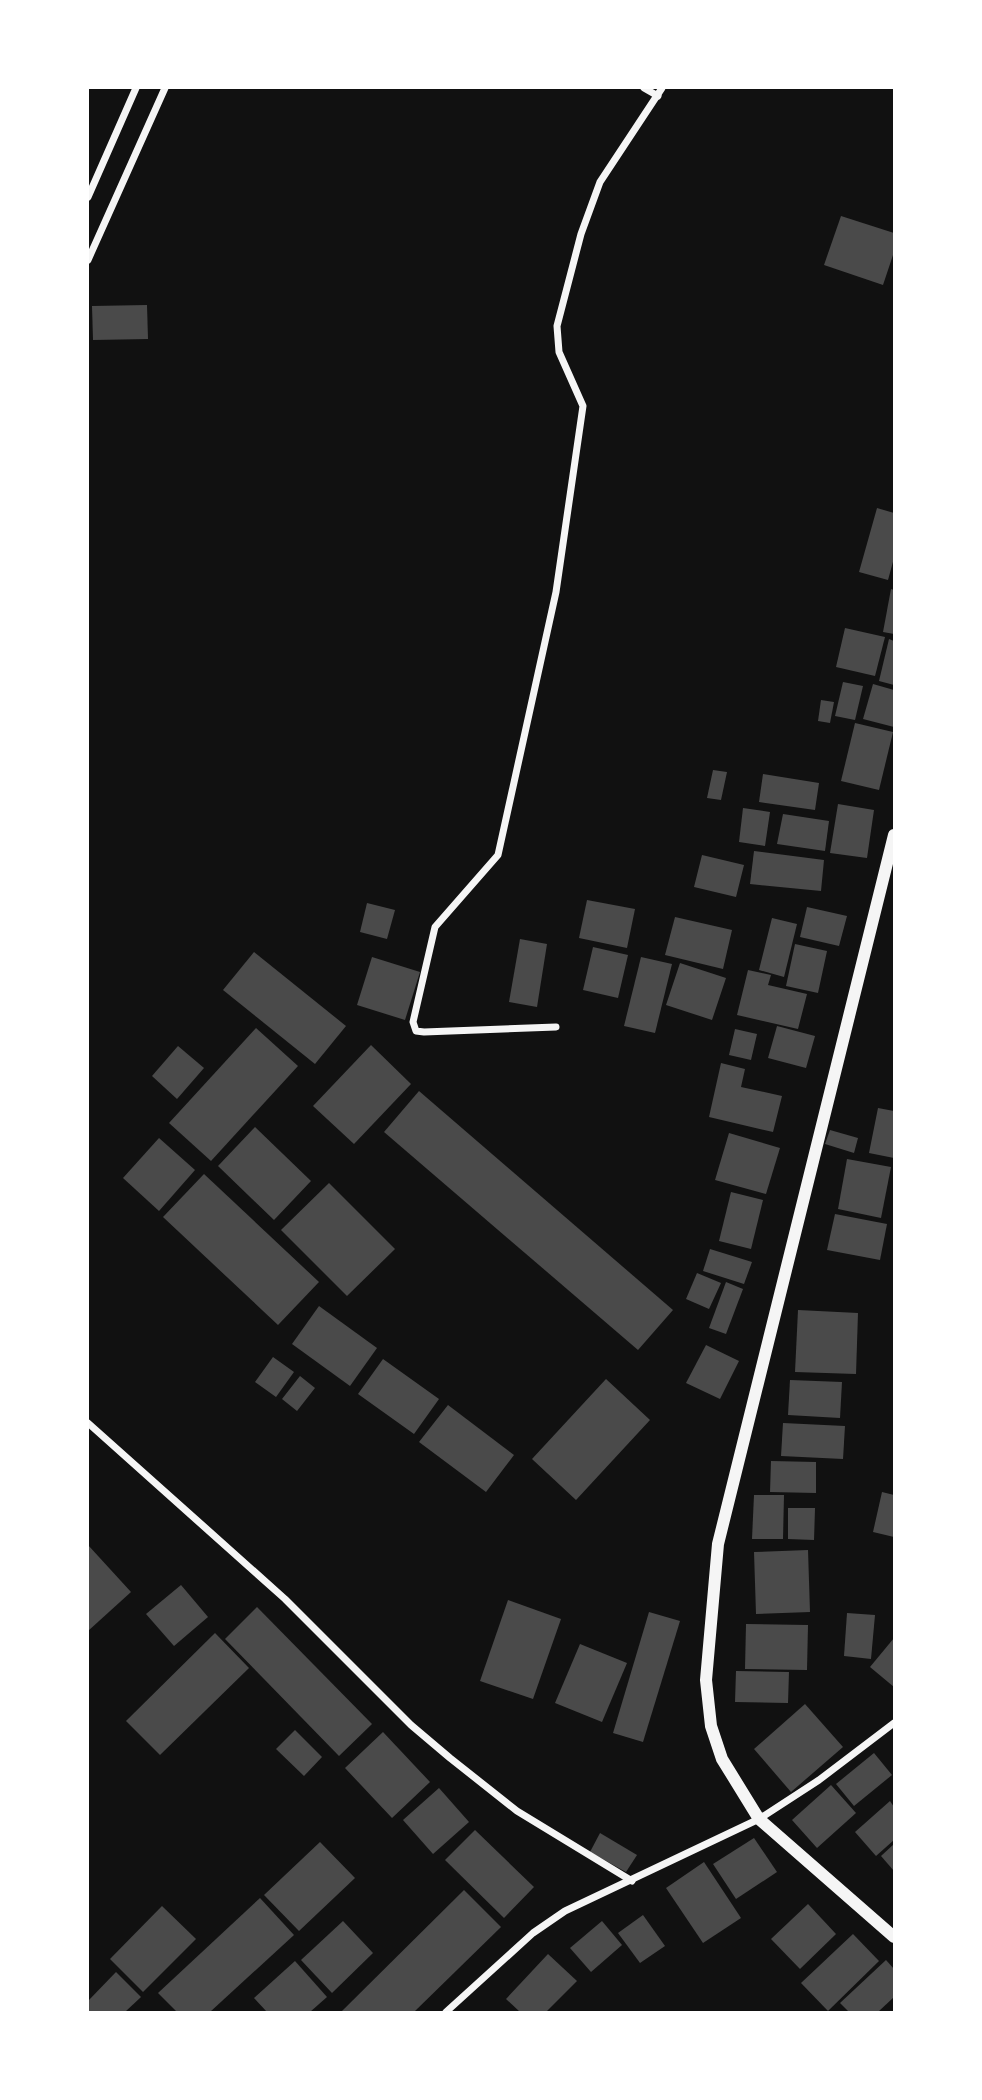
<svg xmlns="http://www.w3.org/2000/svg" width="982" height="2100" font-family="'Asap Condensed',sans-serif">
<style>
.building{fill:#4a4a4a}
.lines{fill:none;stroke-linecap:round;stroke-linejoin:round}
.minor{stroke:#f5f5f5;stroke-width:7}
.tertiary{stroke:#f5f5f5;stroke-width:12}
</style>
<rect width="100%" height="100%" fill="#111"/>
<g class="building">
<path d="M841 216 894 233V252L883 285 824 265Z"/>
<path d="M147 305 148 339 93 340 92 306Z"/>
<path d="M877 508 894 513V558L888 580 859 572Z"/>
<path d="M891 589 894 590V634L883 632Z"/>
<path d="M845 628 885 637 875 676 836 667Z"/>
<path d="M889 639 894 641V685L879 681Z"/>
<path d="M843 682 863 686 855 720 835 716Z"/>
<path d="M873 684 894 690V727L863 719Z"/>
<path d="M821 700 834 702 830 723 818 721Z"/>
<path d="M855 723 893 732 879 790 841 781Z"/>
<path d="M713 770 727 772 721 800 707 798Z"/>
<path d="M763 774 819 783 815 810 759 802Z"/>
<path d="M838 804 874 810 867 858 830 853Z"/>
<path d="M743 808 770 812 765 846 739 842Z"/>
<path d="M783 814 829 821 825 851 777 844Z"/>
<path d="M754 851 824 860 821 891 750 884Z"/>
<path d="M702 855 744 865 736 897 694 887Z"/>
<path d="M587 900 635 909 627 948 579 938Z"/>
<path d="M367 903 395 910 387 939 360 932Z"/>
<path d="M807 907 847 916 839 946 800 937Z"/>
<path d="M675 917 732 930 723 969 665 955Z"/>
<path d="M772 918 797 924 784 977 759 970Z"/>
<path d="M520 939 547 944 537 1007 509 1002Z"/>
<path d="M795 944 827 951 818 993 786 986Z"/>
<path d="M593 947 628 955 618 998 583 990Z"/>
<path d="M254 952 346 1026 315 1064 223 990Z"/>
<path d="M372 957 420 972 405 1020 357 1005Z"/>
<path d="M641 957 672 964 655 1033 624 1026Z"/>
<path d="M680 963 726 978 712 1020 666 1005Z"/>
<path d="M748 970 771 975 768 985 807 994 798 1029 737 1015Z"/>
<path d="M777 1026 815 1036 806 1068 768 1058Z"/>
<path d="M256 1028 298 1066 211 1161 169 1123Z"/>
<path d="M735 1029 757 1034 751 1060 729 1055Z"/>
<path d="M371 1045 411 1084 354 1144 313 1106Z"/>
<path d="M178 1046 204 1068 177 1099 152 1076Z"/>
<path d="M721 1063 745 1069 741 1087 782 1096 773 1132 709 1117Z"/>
<path d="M419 1091 673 1310 638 1350 384 1132Z"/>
<path d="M878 1108 894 1111V1158L869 1153Z"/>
<path d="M255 1127 311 1181 274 1220 218 1166Z"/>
<path d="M830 1130 858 1138 854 1153 825 1144Z"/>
<path d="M729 1133 780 1148 766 1194 715 1180Z"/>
<path d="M159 1138 195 1170 159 1211 123 1178Z"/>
<path d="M847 1159 891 1167 881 1218 838 1209Z"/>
<path d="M204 1174 319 1282 278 1325 163 1217Z"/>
<path d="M329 1183 395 1249 347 1296 281 1230Z"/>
<path d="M731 1192 763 1200 751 1249 719 1241Z"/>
<path d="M835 1214 887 1224 880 1260 827 1250Z"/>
<path d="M710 1249 752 1262 744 1284 703 1271Z"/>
<path d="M697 1273 721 1283 709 1309 686 1299Z"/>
<path d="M726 1282 743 1289 726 1334 709 1328Z"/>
<path d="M319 1306 377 1348 350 1386 292 1344Z"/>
<path d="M798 1310 858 1313 856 1374 795 1372Z"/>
<path d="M706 1345 739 1361 720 1399 686 1383Z"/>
<path d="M273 1357 294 1372 276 1397 255 1382Z"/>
<path d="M383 1359 439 1399 414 1434 358 1394Z"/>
<path d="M300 1376 315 1388 297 1411 282 1399Z"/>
<path d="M606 1379 650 1420 576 1500 532 1459Z"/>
<path d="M790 1380 842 1382 840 1418 788 1415Z"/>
<path d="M448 1405 514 1455 486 1492 419 1442Z"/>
<path d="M783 1423 845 1426 843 1459 781 1456Z"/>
<path d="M771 1461 816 1462V1493L770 1492Z"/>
<path d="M882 1492 894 1495V1537L873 1532Z"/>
<path d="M754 1495H784L783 1539H752Z"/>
<path d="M788 1508H815L814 1540 788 1539Z"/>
<path d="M88 1545 131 1592 88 1631Z"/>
<path d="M808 1550 810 1612 756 1614 754 1552Z"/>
<path d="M181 1585 208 1617 174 1646 146 1614Z"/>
<path d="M508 1600 561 1619 533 1699 480 1681Z"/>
<path d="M257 1607 372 1724 339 1756 225 1639Z"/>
<path d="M649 1612 680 1621 643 1742 613 1733Z"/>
<path d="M847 1613 875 1615 871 1659 844 1656Z"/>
<path d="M746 1624 808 1625 807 1670 745 1669Z"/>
<path d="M215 1633 249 1668 160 1755 126 1721Z"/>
<path d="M894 1638V1687L870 1667Z"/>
<path d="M580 1644 627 1663 602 1722 555 1703Z"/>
<path d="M736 1671 789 1672 788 1703 735 1702Z"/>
<path d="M805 1704 843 1747 791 1792 754 1749Z"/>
<path d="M295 1730 322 1757 304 1776 276 1749Z"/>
<path d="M383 1732 430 1782 392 1818 345 1768Z"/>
<path d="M874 1753 892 1775 854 1806 836 1784Z"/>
<path d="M831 1785 856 1813 817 1848 792 1820Z"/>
<path d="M439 1788 469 1822 433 1854 403 1820Z"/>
<path d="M890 1801 894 1807V1840L876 1856 855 1832Z"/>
<path d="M475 1830 534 1887 504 1918 445 1860Z"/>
<path d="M600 1833 637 1855 626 1872 590 1852Z"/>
<path d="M754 1838 777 1872 736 1899 713 1864Z"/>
<path d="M320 1842 355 1878 299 1931 264 1895Z"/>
<path d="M894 1844V1871L881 1856Z"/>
<path d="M704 1862 741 1918 703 1943 666 1888Z"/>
<path d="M464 1890 501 1927 414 2012H341Z"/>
<path d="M260 1898 294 1935 210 2012H177L158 1993Z"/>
<path d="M808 1904 836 1934 800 1969 771 1939Z"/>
<path d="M162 1906 196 1939 143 1992 110 1959Z"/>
<path d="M643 1915 665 1946 640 1963 618 1933Z"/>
<path d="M343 1921 373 1953 332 1993 301 1960Z"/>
<path d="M602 1921 622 1945 591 1972 570 1948Z"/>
<path d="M853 1934 879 1961 828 2011 801 1983Z"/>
<path d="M548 1954 577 1981 546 2012H520L506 1999Z"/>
<path d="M886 1960 894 1969V1997L878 2012H849L840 2003Z"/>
<path d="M295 1961 327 1997 310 2012H267L254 1998Z"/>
<path d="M116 1972 141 1997 125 2012H88V2001Z"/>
</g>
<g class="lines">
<g class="minor">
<path d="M644 88 658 96"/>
<path d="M88 197 136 88"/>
<path d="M88 260 165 88"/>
<path d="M556 1027 424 1032 416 1031 413 1022 435 927 498 855 556 592 583 406 559 352 557 326 581 234 600 182 662 88"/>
<path d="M88 1423 285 1599 411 1725 450 1758 517 1811 632 1881"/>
<path d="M446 2012 533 1933 565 1911 759 1819 819 1780 894 1723"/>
</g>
<path class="tertiary" d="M894 835 718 1544 706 1680 711 1726 722 1759 759 1819 894 1937"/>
</g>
<rect width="982" height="2100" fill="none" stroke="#ffffff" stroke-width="178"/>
</svg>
